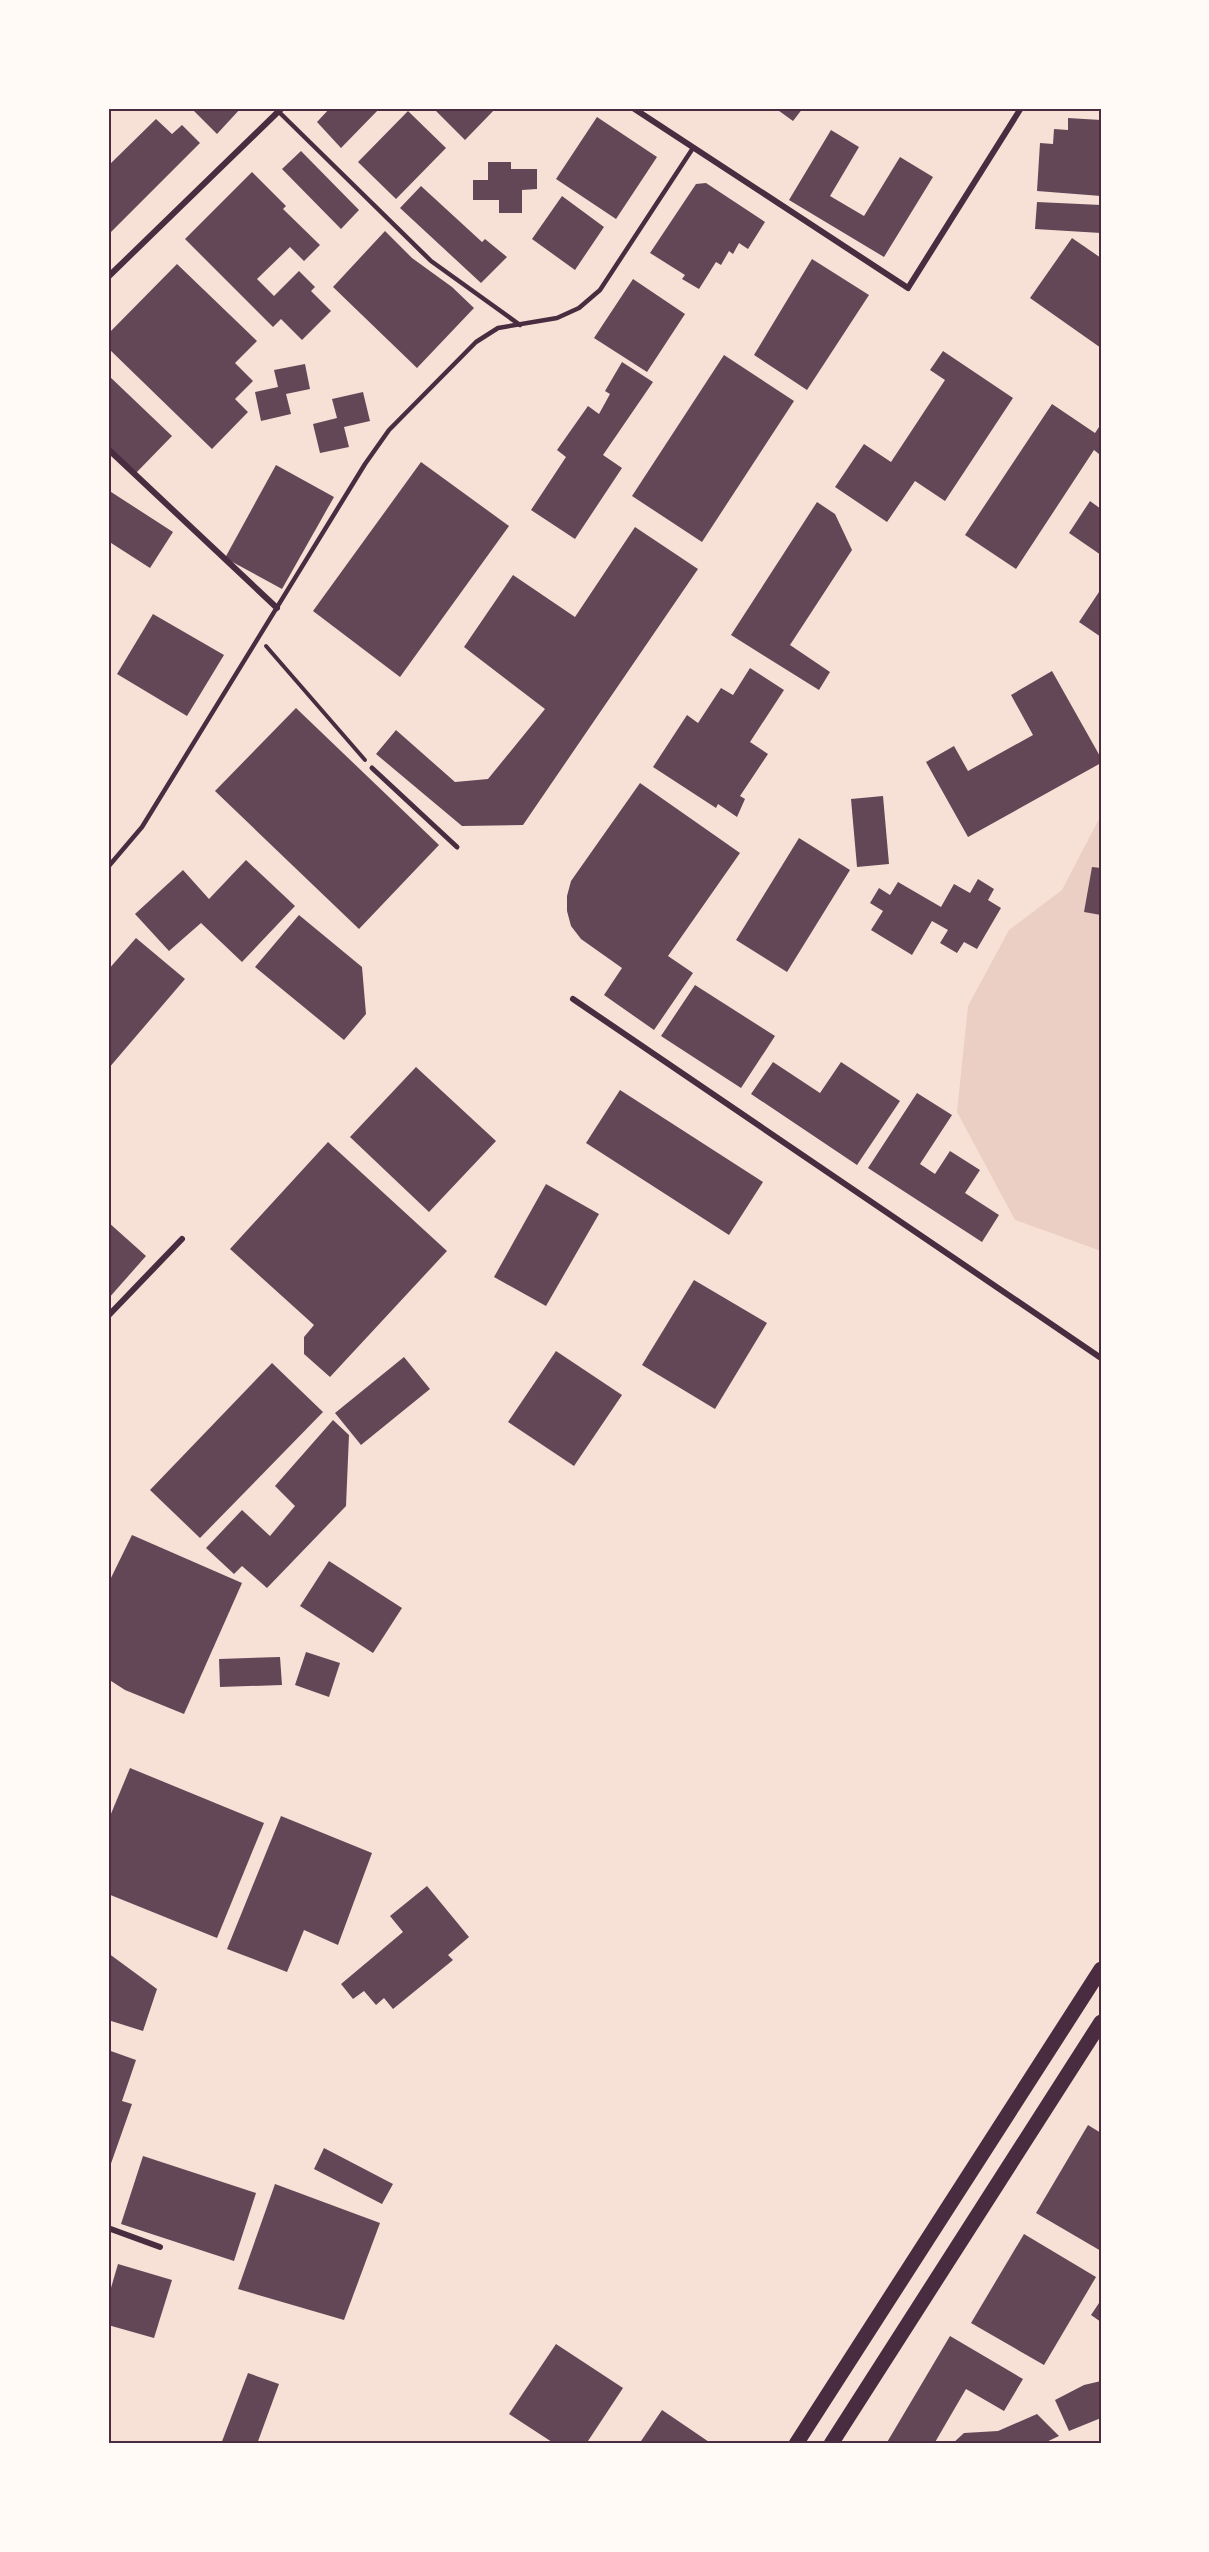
<svg xmlns="http://www.w3.org/2000/svg" width="1209" height="2552" font-family="'Exo 2',sans-serif">
<style>
.green{fill:#ebcfc5}
.building{fill:#644757}
.lines{fill:none;stroke-linecap:round;stroke-linejoin:round}
.path{stroke:#4a2c40;stroke-width:4}
.service{stroke:#4a2c40;stroke-width:4.5}
.pedestrian{stroke:#4a2c40;stroke-width:5}
.minor{stroke:#4a2c40;stroke-width:6}
.primary{stroke:#4a2c40;stroke-width:15}
.neatline{fill:none;stroke:#4a2c40;stroke-width:2}
</style>
<rect width="100%" height="100%" fill="#f7e1d7"/>
<path class="green" d="M1101 815V1251L1015 1220 957 1112 968 1006 1009 930 1062 890Z"/>
<g class="building">
<path d="M195 108H241L217 134 193 110Z"/>
<path d="M330 108H380L341 148 317 122Z"/>
<path d="M433 108H496L465 140Z"/>
<path d="M775 108H803L793 121Z"/>
<path d="M408 111 446 148 396 199 358 162Z"/>
<path d="M597 117 657 157 616 219 556 179Z"/>
<path d="M1068 118 1101 120V196L1037 191 1040 143 1053 144 1054 129 1068 130Z"/>
<path d="M156 119 172 134 182 125 200 143 108 235V166Z"/>
<path d="M831 130 859 147 830 196 864 216 900 157 933 177 884 257 789 200Z"/>
<path d="M301 151 359 210 341 229 282 169Z"/>
<path d="M488 162H511V169H537V189L522 190V213H499V200H473V180H488Z"/>
<path d="M252 172 286 206 283 209 320 245 304 261 290 247 257 279 274 296 299 271 315 287 311 291 331 311 302 340 281 319 273 327 185 239Z"/>
<path d="M706 183 765 222 748 249 739 243 733 254 729 251 721 265 716 262 699 289 682 279 685 275 650 253 696 184Z"/>
<path d="M421 186 482 242 485 239 507 257 481 283 400 208Z"/>
<path d="M562 196 604 227 575 270 532 239Z"/>
<path d="M1037 202 1101 205V233L1035 229Z"/>
<path d="M385 231 412 258 452 287 474 308 417 368 333 287Z"/>
<path d="M1072 238 1101 258V348L1030 298Z"/>
<path d="M812 259 869 295 807 390 754 355Z"/>
<path d="M177 264 257 341 235 363 253 381 235 399 248 412 212 449 108 348V334Z"/>
<path d="M633 279 685 314 647 372 594 338Z"/>
<path d="M943 351 1013 398 945 501 915 481 887 522 835 487 864 444 891 462 945 380 930 370Z"/>
<path d="M724 355 794 401 702 542 632 496Z"/>
<path d="M622 362 653 382 603 455 622 468 575 539 531 510 566 457 557 450 588 406 599 414 610 394 605 391Z"/>
<path d="M305 364 310 389 286 394 291 414 261 421 255 392 278 387 274 370Z"/>
<path d="M108 375 172 436 135 474 108 447Z"/>
<path d="M363 392 370 421 344 427 349 447 320 453 313 424 337 418 332 399Z"/>
<path d="M1052 404 1095 433 1101 424V452L1099 454 1094 450 1016 569 965 535Z"/>
<path d="M421 462 509 526 400 677 313 611Z"/>
<path d="M276 465 334 497 282 589 225 558Z"/>
<path d="M108 490 173 532 150 568 108 541Z"/>
<path d="M1090 501 1101 509V555L1069 533Z"/>
<path d="M817 502 835 514 852 550 790 645 830 672 819 690 731 635Z"/>
<path d="M635 527 698 569 523 825 462 826 376 754 396 730 455 782 488 779 545 709 464 647 513 575 575 617Z"/>
<path d="M1101 589V637L1079 622Z"/>
<path d="M153 614 224 655 187 716 117 674Z"/>
<path d="M750 668 784 690 750 742 768 754 740 796 745 799 737 817 718 804 716 808 653 767 687 715 698 723 721 688 733 695Z"/>
<path d="M1052 671 1101 758V763L968 837 926 762 954 746 968 771 1033 735 1011 695Z"/>
<path d="M296 708 439 845 359 929 215 791Z"/>
<path d="M640 783 740 853 668 956 693 973 654 1030 604 995 622 968 581 939 571 926 567 911V896L571 881Z"/>
<path d="M883 796 889 864 857 867 851 799Z"/>
<path d="M799 838 850 870 787 972 736 940Z"/>
<path d="M246 860 295 906 242 962 201 923 169 951 135 914 183 870 209 899Z"/>
<path d="M1092 867 1101 868V915L1084 912Z"/>
<path d="M978 879 994 889 988 900 1001 908 977 949 964 942 957 953 940 943 948 930 932 921 912 955 871 930 883 911 870 903 879 888 890 895 898 882 941 907 954 884 970 893Z"/>
<path d="M299 915 362 967 366 1014 344 1040 255 967Z"/>
<path d="M136 938 185 979 108 1069V970Z"/>
<path d="M695 985 775 1036 741 1088 661 1036Z"/>
<path d="M773 1062 820 1093 841 1062 900 1101 857 1165 751 1094Z"/>
<path d="M416 1067 496 1141 429 1212 350 1137Z"/>
<path d="M620 1090 763 1182 729 1235 586 1143Z"/>
<path d="M917 1093 952 1115 920 1164 935 1174 950 1151 980 1170 965 1193 999 1215 982 1242 868 1168Z"/>
<path d="M328 1142 447 1251 330 1377 304 1354V1337L314 1325 230 1249Z"/>
<path d="M546 1184 599 1214 546 1306 494 1277Z"/>
<path d="M108 1222 146 1256 108 1299Z"/>
<path d="M694 1280 767 1323 715 1409 642 1365Z"/>
<path d="M556 1351 622 1395 574 1466 508 1422Z"/>
<path d="M404 1357 430 1389 361 1445 335 1413Z"/>
<path d="M272 1363 323 1412 200 1538 150 1490Z"/>
<path d="M333 1420 349 1435 346 1506 267 1588 242 1566 234 1574 206 1548 242 1510 270 1536 295 1506 275 1486Z"/>
<path d="M132 1535 242 1583 184 1714 125 1690 108 1679V1584Z"/>
<path d="M329 1561 402 1608 373 1653 300 1606Z"/>
<path d="M306 1652 340 1663 329 1697 295 1685Z"/>
<path d="M280 1657 282 1685 220 1687 219 1659Z"/>
<path d="M130 1768 264 1823 217 1938 108 1894V1821Z"/>
<path d="M281 1816 372 1853 338 1945 304 1930 287 1972 227 1949Z"/>
<path d="M427 1886 469 1937 448 1955 453 1960 393 2009 384 1998 376 2005 364 1991 353 1999 341 1984 403 1932 390 1916Z"/>
<path d="M108 1953 157 1989 143 2031 108 2020Z"/>
<path d="M108 2050 136 2060 122 2101 132 2104 108 2172Z"/>
<path d="M1088 2125 1101 2133V2251L1036 2213Z"/>
<path d="M324 2148 393 2184 382 2204 314 2169Z"/>
<path d="M143 2156 256 2193 234 2261 121 2224Z"/>
<path d="M275 2184 380 2223 344 2320 238 2289Z"/>
<path d="M1024 2234 1096 2277 1044 2365 971 2323Z"/>
<path d="M118 2264 172 2280 154 2338 108 2325V2298Z"/>
<path d="M1101 2300V2322L1091 2315Z"/>
<path d="M950 2336 1023 2379 1004 2411 966 2389 934 2444H886Z"/>
<path d="M556 2344 623 2388 586 2444H555L509 2414Z"/>
<path d="M248 2373 279 2384 257 2444H221Z"/>
<path d="M1101 2381V2418L1069 2431 1055 2400 1084 2385Z"/>
<path d="M662 2410 712 2444H639Z"/>
<path d="M1037 2414 1059 2436 1042 2444H952L964 2433 998 2431Z"/>
</g>
<g class="lines">
<path class="path" d="M266 646 365 760"/>
<g class="service">
<path d="M279 112 431 261 520 325"/>
<path d="M108 867 142 827 365 464 389 430 476 342 498 328 557 318 579 308 600 290 693 148"/>
</g>
<path class="pedestrian" d="M372 768 457 847"/>
<g class="minor">
<path d="M633 108 908 288 1021 108"/>
<path d="M108 277 282 108"/>
<path d="M108 449 277 608"/>
<path d="M573 999 1101 1358"/>
<path d="M108 1316 182 1239"/>
<path d="M108 2228 160 2247"/>
</g>
<g class="primary">
<path d="M796 2444 1101 1969"/>
<path d="M831 2444 1101 2022"/>
</g>
</g>
<rect width="1209" height="2552" fill="none" stroke="#fffaf5" stroke-width="219"/>
<rect x="110" y="110" width="990" height="2332" class="neatline"/>
</svg>
